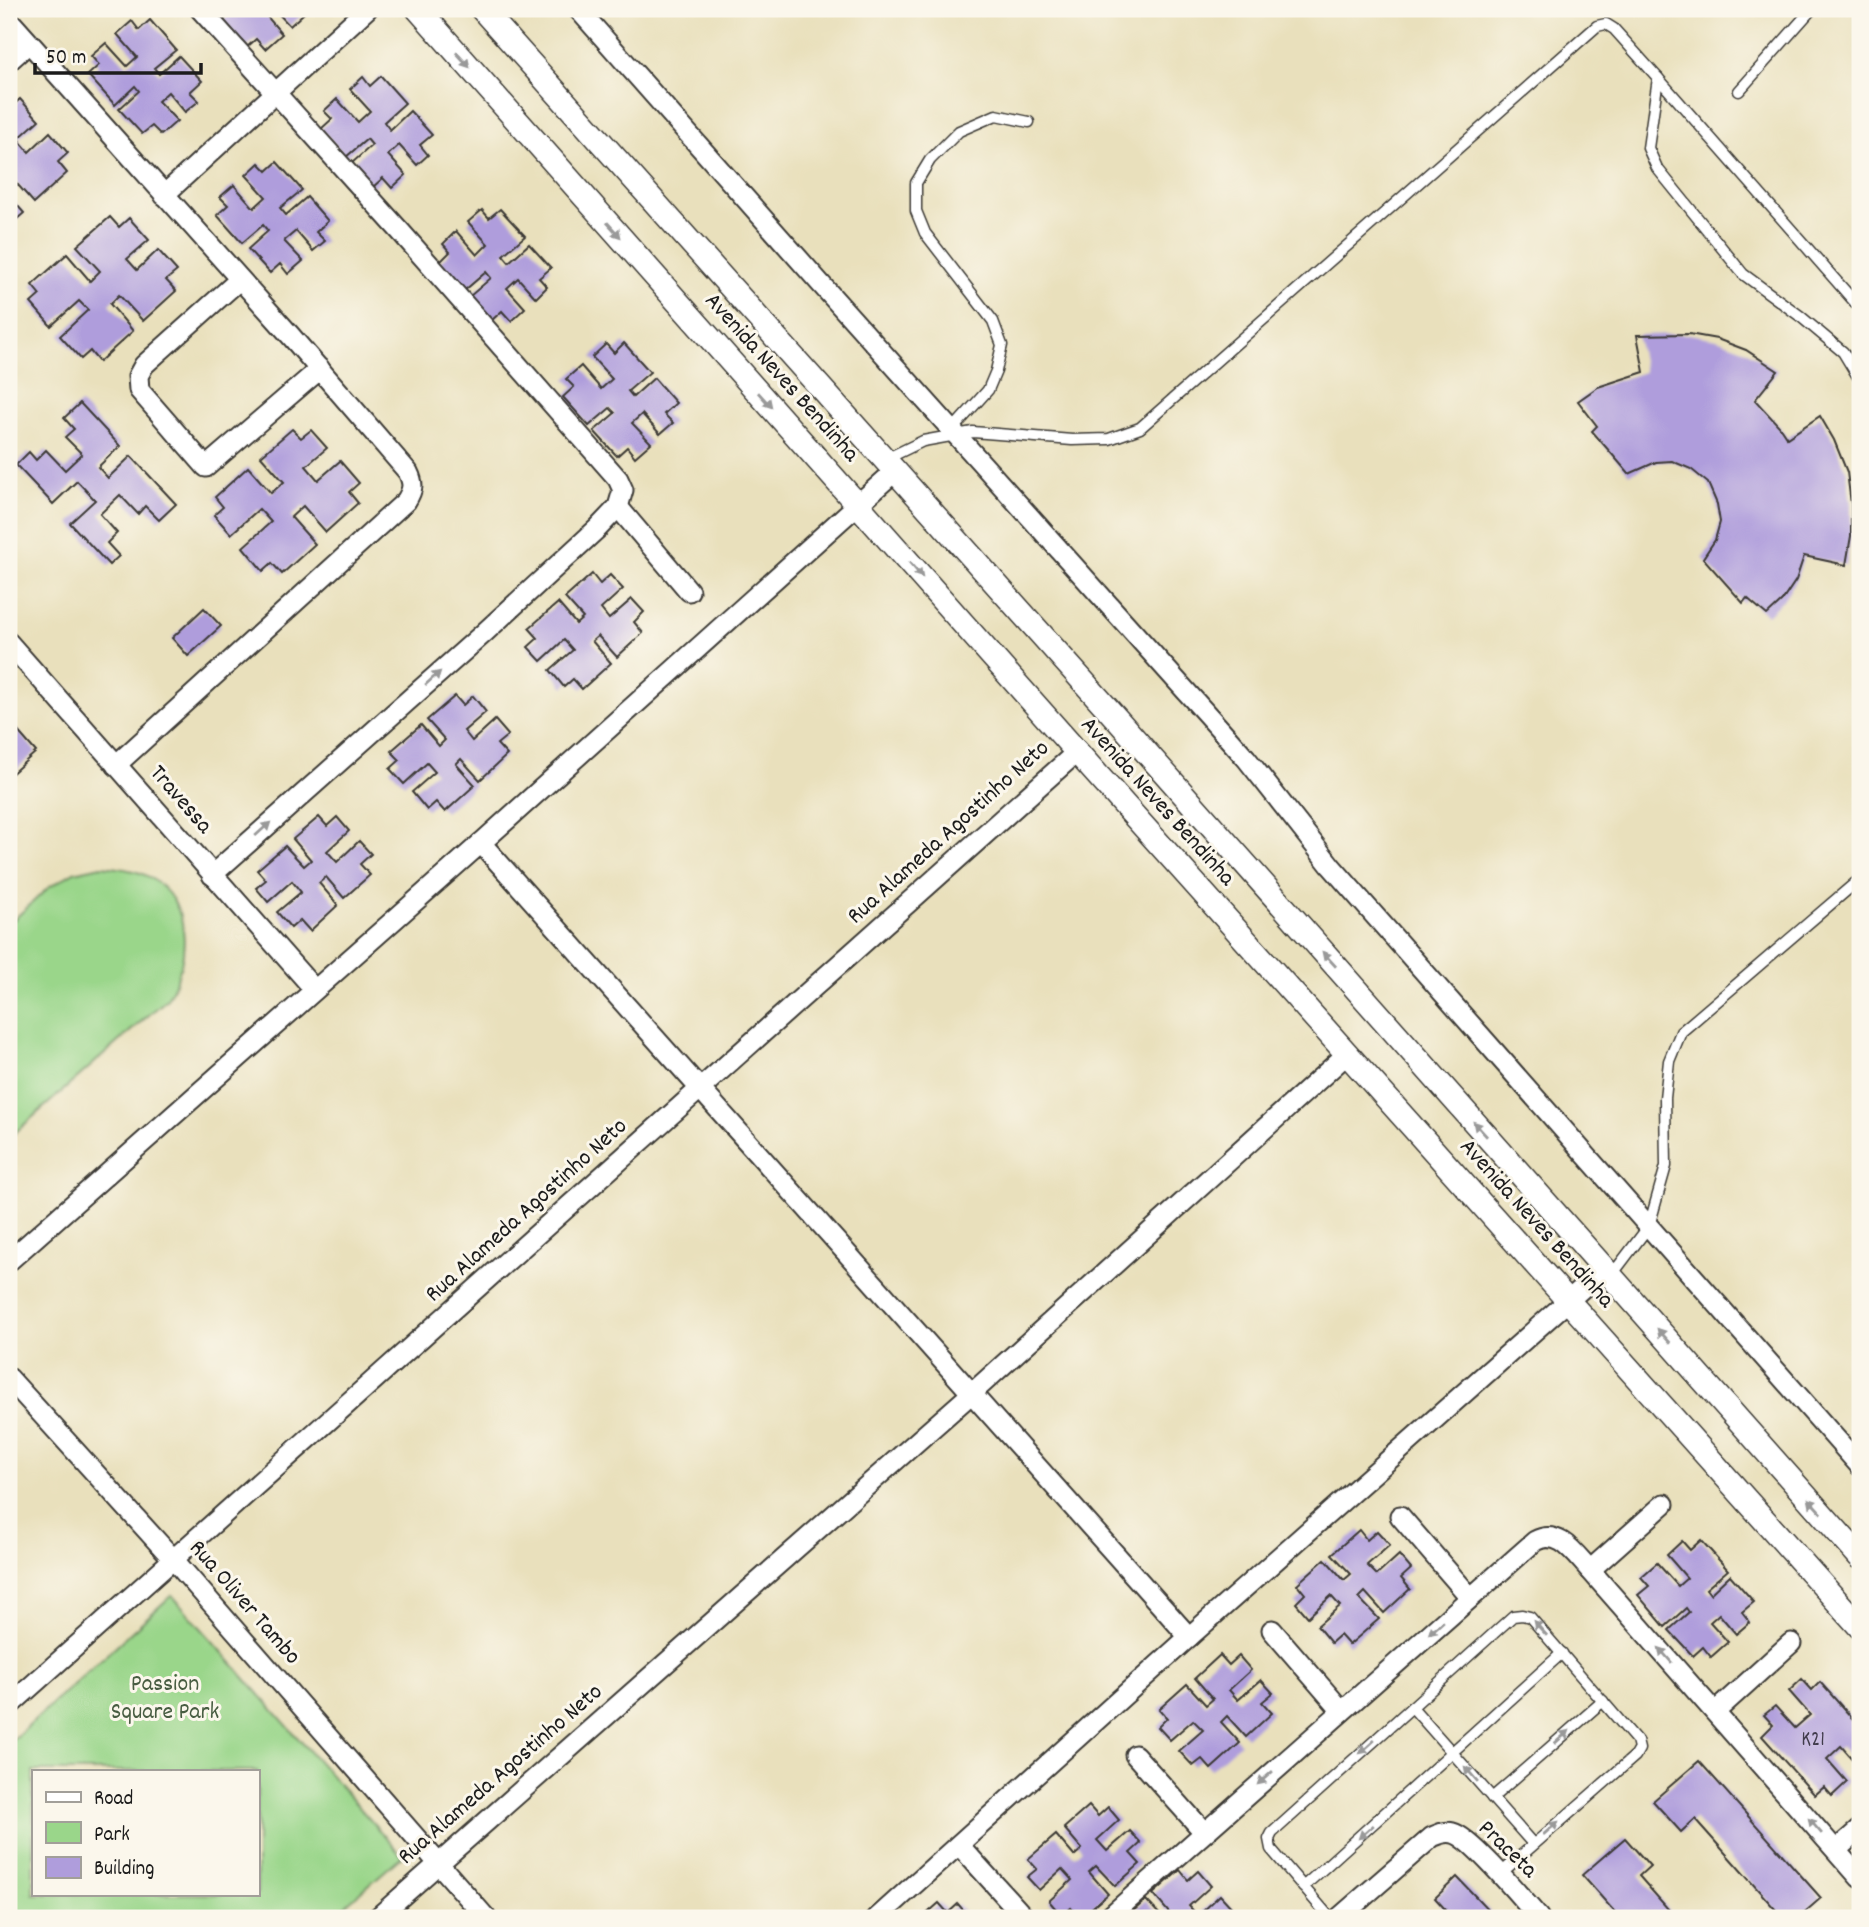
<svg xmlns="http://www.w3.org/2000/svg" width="1869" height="1927" font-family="Dekko,sans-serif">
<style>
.green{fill:#9ad68a;stroke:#5b7953;stroke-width:2;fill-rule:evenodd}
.building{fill:#af9ddc}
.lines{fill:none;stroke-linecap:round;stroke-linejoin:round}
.service-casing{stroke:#3b3934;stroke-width:13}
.minor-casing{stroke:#3b3934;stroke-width:23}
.tertiary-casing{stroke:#3b3934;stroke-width:26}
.service{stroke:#fff;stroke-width:10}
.minor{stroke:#fff;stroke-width:19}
.tertiary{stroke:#fff;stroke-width:23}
.oneway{fill:#999}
.labels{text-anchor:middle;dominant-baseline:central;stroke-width:6;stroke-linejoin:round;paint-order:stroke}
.number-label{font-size:21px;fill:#413c4c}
.street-label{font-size:24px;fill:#1c1c1c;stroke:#fbf7ec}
.park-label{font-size:24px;fill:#485d42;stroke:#fbf7ec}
</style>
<rect width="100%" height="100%" fill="#fbf7ec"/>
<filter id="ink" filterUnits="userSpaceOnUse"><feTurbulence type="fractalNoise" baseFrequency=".0143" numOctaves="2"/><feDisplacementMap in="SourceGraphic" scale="14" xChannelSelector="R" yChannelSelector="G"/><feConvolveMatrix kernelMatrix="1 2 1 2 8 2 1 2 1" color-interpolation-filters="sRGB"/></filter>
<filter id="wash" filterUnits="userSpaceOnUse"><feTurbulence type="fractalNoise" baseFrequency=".00686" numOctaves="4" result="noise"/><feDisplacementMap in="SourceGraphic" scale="28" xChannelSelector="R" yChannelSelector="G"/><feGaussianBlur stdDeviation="1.57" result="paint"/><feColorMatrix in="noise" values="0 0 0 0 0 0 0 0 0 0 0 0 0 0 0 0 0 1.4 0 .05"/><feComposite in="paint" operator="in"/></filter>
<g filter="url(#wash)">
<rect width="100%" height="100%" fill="#e9e0bc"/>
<g class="green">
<path d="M101 866C117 868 135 869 149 877 193 903 191 961 167 999L9 1138V924L48 888 74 872Z"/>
<path d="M172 1595 402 1856 331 1918H9V1743ZM33 1771H257V1894H33Z"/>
</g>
<g id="blocks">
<g class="building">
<path d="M236 9H269L264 13 282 34 265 49 256 39 246 48 222 21Z"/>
<path d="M274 9H300L304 13 290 26Z"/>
<path d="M150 20 176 50 154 68 159 74 179 56 202 81 190 92 199 101 185 112 168 92 158 101 177 121 161 135 152 126 142 134 119 109 139 91 135 86 115 105 88 75 99 65 91 56 106 43 127 66 137 57 117 34 132 21 139 30Z"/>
<path d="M381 76 405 103 384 122 390 130 410 111 432 135 420 145 428 155 417 165 399 145 388 155 406 175 392 188 383 178 373 187 352 163 372 145 367 139 346 157 321 129 332 119 324 111 337 99 358 122 370 111 350 89 363 77 370 86Z"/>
<path d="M20 99 39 120 18 139 29 152 50 132 68 153 58 162 67 173 34 203 10 176 9 178V107L10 108Z"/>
<path d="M277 162 302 190 280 208 286 215 307 197 328 221 316 232 325 241 313 251 296 231 284 241 303 261 288 274 280 264 270 273 248 249 268 231 263 225 242 243 217 215 228 205 220 197 234 185 254 208 266 197 246 175 259 163 267 171Z"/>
<path d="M9 196 24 213 9 226Z"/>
<path d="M500 209 525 236 503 255 509 262 529 244 551 268 539 278 547 287 536 298 518 278 507 288 525 308 511 321 502 311 492 320 470 296 491 278 486 272 465 290 440 262 450 252 443 244 456 231 477 255 488 244 468 222 482 210 489 218Z"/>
<path d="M110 217 119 227 129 218 149 240 127 259 137 270 158 250 177 271 166 280 176 291 143 321 119 295 110 304 133 331 99 362 90 351 81 359 60 336 88 310 79 301 51 326 31 303 40 295 32 285 67 254 90 281 100 271 77 246Z"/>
<path d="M1689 334 1717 339 1746 350 1778 371 1755 400 1779 426 1787 438 1820 416 1834 440 1847 472 1851 504V536L1846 565 1804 556 1796 580 1782 601 1767 615 1747 598 1743 603 1703 558 1715 540 1720 522 1717 504 1708 483 1691 469 1672 461 1656 462 1629 474 1592 431 1597 426 1578 401 1598 387 1644 372 1637 335Z"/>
<path d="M624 343 650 372 628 391 633 397 654 378 676 403 664 414 673 423 660 434 642 414 632 423 651 443 635 457 627 447 617 456 594 431 615 413 610 408 589 426 563 397 574 387 566 379 581 366 601 389 612 379 592 357 606 344 614 353Z"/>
<path d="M80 403 120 446 98 467 108 478 131 456 176 504 159 520 145 506 138 514 120 495 100 514 117 533 107 543 119 556 109 565 70 523 95 500 77 481 53 504 16 465 29 452 36 460 46 450 65 470 82 454 65 437 74 429 64 418Z"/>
<path d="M292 429 301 438 311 430 327 448 306 466 318 480 340 461 359 483 349 492 358 503 326 532 303 506 291 517 315 544 282 574 272 563 263 571 243 547 271 522 259 509 231 534 214 515 223 507 215 497 248 467 271 493 284 482 261 456Z"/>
<path d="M592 574 600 584 610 575 623 589 601 609 609 619 632 599 644 612 634 622 643 633 617 657 598 636 592 641 611 663 582 689 573 679 564 687 550 670 573 650 564 640 541 661 528 647 538 638 529 628 558 603 576 624 583 618 565 598Z"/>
<path d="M204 608 221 626 188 656 172 638Z"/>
<path d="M455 696 463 705 473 696 486 712 464 731 472 741 495 720 508 735 497 744 507 755 480 780 461 759 456 764 475 785 445 812 436 802 427 810 412 792 435 772 427 763 404 784 390 769 400 760 391 751 421 725 439 746 445 740 427 720Z"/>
<path d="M9 721 36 752 9 776Z"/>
<path d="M319 817 327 826 337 817 349 831 327 851 337 862 359 841 371 854 360 864 370 875 344 898 326 877 319 883 338 905 310 931 300 920 291 928 277 912 301 892 292 881 268 902 256 888 266 880 257 870 285 846 304 866 311 860 293 839Z"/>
<path d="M1359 1530 1367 1540 1377 1531 1390 1545 1367 1565 1377 1575 1399 1555 1411 1569 1401 1578 1410 1589 1384 1613 1365 1592 1359 1598 1379 1619 1349 1645 1340 1635 1331 1643 1317 1626 1340 1606 1331 1596 1308 1617 1296 1603 1305 1594 1297 1584 1325 1559 1344 1580 1351 1574 1332 1554Z"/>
<path d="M1701 1540 1728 1570 1706 1589 1710 1594 1730 1575 1754 1602 1742 1612 1750 1622 1736 1634 1719 1614 1710 1622 1728 1642 1711 1657 1703 1647 1693 1656 1669 1630 1689 1612 1686 1608 1665 1627 1638 1595 1649 1586 1641 1577 1657 1563 1678 1586 1687 1578 1667 1555 1682 1541 1690 1550Z"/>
<path d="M1220 1655 1229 1665 1239 1656 1251 1670 1229 1690 1238 1700 1261 1680 1273 1693 1262 1702 1272 1713 1246 1737 1227 1716 1221 1722 1240 1743 1211 1769 1202 1759 1193 1766 1179 1751 1203 1730 1193 1720 1170 1740 1158 1727 1167 1718 1159 1709 1187 1684 1206 1705 1213 1699 1195 1678Z"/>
<path d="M1802 1679 1812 1690 1820 1682 1860 1727V1768L1841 1746 1827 1759 1847 1782 1832 1796 1824 1787 1815 1795 1762 1736 1773 1725 1764 1715 1775 1706 1795 1728 1810 1715 1789 1691Z"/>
<path d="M1699 1761 1821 1898 1798 1918H1783L1695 1819 1681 1832 1653 1801Z"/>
<path d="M1089 1806 1098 1816 1108 1807 1119 1820 1097 1840 1107 1851 1130 1831 1141 1843 1130 1853 1140 1864 1115 1886 1096 1866 1089 1872 1108 1894 1080 1918 1071 1908 1062 1916 1049 1901 1072 1880 1062 1869 1039 1890 1027 1877 1037 1869 1028 1859 1056 1835 1074 1856 1082 1849 1064 1828Z"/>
<path d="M1625 1838 1650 1866 1639 1876 1676 1918H1620L1582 1875Z"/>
<path d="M1180 1870 1188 1880 1198 1871 1211 1886 1189 1906 1198 1916 1220 1895 1233 1909 1222 1918H1167L1171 1915 1153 1894Z"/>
<path d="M1457 1877 1496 1918H1438L1436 1917 1445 1909 1435 1898Z"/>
<path d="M1146 1900 1163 1918H1125Z"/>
<path d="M939 1903 948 1913 958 1904 970 1918H922Z"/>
</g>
</g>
</g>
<g filter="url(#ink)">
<use href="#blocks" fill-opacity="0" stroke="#3b3934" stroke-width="2"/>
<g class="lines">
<defs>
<g id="service">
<path d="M1658 78 1860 308"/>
<path d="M1739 91 1812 9"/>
<path d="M952 430 988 390 996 371 1002 345 993 321 925 233 916 211V183L930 160 959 131 996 115 1029 122"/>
<path d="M886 459 923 441 973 432 1072 440 1109 439 1140 428 1597 26 1606 24 1614 29 1658 78 1648 148 1657 168 1743 274 1800 316 1843 352 1860 380"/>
<path d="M1611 1276 1649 1226 1666 1166 1665 1098 1669 1061 1681 1032 1860 879"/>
<path d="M1412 1707 1533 1844"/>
<path d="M1492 1798 1603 1701"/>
<path d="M1303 1887 1562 1653"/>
<path d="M1330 1918 1271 1849 1269 1839 1272 1833 1513 1616 1522 1615 1530 1617 1637 1741 1639 1749 1635 1756 1500 1874"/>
</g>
<g id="minor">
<path d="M200 9 400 231 618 479 623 490 618 507 598 528 484 633 212 875"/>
<path d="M578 9 820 283 1246 758 1331 866 1860 1466"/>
<path d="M9 20 290 335 408 472C414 484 413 490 406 501L116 765"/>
<path d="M9 61 29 43"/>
<path d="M164 195 367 9"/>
<path d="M239 280 144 365 138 376 139 390 206 467 320 369"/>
<path d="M618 507 689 591"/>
<path d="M9 643 314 989"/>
<path d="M481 843 1189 1637"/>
<path d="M9 1261 481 843 894 472"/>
<path d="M9 1378 173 1559 486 1918"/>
<path d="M1400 1516 1470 1597"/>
<path d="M1590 1570 1664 1504"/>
<path d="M1272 1630 1342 1711"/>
<path d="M9 1706 1077 752"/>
<path d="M1715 1712 1791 1643"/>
<path d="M1135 1755 1204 1832"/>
<path d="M959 1845 1025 1918"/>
<path d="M1836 1850 1860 1829"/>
<path d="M377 1918 971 1394 1347 1054"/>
<path d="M877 1918 1189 1637 1604 1269"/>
<path d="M1108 1918 1535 1541C1559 1528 1575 1554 1590 1570L1860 1878"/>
<path d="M1339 1918 1432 1837C1439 1834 1445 1831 1453 1833 1471 1837 1525 1902 1539 1918"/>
</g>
<g id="tertiary">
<path d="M418 9 1077 752 1860 1627"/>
<path d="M482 9 1115 717 1860 1557"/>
</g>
</defs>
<use href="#service" class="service-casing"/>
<use href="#minor" class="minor-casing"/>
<use href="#tertiary" class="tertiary-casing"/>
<use href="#service" class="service"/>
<use href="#minor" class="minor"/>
<use href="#tertiary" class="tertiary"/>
</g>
<defs><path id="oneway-solid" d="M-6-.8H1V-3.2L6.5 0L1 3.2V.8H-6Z" transform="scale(1.75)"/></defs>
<g class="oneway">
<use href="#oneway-solid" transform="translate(463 60) rotate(48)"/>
<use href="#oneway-solid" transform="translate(614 230) rotate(48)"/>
<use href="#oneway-solid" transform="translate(765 400) rotate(48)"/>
<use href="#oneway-solid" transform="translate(916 570) rotate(49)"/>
<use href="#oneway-solid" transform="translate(433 678) rotate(-42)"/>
<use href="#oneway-solid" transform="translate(263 829) rotate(-42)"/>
<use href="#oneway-solid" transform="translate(1329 959) rotate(-132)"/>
<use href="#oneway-solid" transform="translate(1480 1129) rotate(-132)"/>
<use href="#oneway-solid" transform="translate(1664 1336) rotate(-132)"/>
<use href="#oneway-solid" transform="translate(1815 1506) rotate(-132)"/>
<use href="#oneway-solid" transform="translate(1436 1628) rotate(138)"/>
<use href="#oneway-solid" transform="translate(1540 1628) rotate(-132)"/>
<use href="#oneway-solid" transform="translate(1665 1655) rotate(-131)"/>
<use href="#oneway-solid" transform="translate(1562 1737) rotate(-41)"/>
<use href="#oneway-solid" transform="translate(1367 1747) rotate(138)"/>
<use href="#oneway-solid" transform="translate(1471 1774) rotate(-131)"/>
<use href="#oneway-solid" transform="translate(1265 1778) rotate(139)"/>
<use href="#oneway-solid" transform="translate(1815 1826) rotate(-131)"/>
<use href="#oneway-solid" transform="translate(1551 1828) rotate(-41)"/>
<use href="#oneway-solid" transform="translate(1366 1832) rotate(138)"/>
</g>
</g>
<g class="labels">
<g class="number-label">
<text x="1813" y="1741">K21</text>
</g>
<g class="street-label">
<text transform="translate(781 378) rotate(48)">Avenida Neves Bendinha</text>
<text transform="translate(180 800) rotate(49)">Travessa</text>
<text transform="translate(1157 802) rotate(48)">Avenida Neves Bendinha</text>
<text transform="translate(949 833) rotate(-42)">Rua Alameda Agostinho Neto</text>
<text transform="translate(527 1211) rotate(-42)">Rua Alameda Agostinho Neto</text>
<text transform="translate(1536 1224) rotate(48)">Avenida Neves Bendinha</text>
<text transform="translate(244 1603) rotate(49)">Rua Oliver Tambo</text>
<text transform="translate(501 1775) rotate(-41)">Rua Alameda Agostinho Neto</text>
<text transform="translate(1507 1850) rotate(44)">Praceta</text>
</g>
<g class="park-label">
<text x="165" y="1685">Passion<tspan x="165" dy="28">Square Park</tspan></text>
</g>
</g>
<rect width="1869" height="1927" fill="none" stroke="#fbf7ec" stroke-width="35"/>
<rect x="32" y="1770" width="228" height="126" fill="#fbf7ec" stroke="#a29f99" stroke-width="2"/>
<rect x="46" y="1792" width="35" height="10" fill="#ffffff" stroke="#a29f99" stroke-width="2"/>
<text x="94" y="1804" font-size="21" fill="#1c1c1c">Road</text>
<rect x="46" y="1822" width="35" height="21" fill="#9ad68a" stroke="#a29f99" stroke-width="2"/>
<text x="94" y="1840" font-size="21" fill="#1c1c1c">Park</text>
<rect x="46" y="1857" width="35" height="21" fill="#af9ddc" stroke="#a29f99" stroke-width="2"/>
<text x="94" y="1874" font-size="21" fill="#1c1c1c">Building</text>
<path d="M35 63v10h166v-10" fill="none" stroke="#1c1c1c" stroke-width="3.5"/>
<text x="46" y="63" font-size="21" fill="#1c1c1c" stroke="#fbf7ec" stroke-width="5" paint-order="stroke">50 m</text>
</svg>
